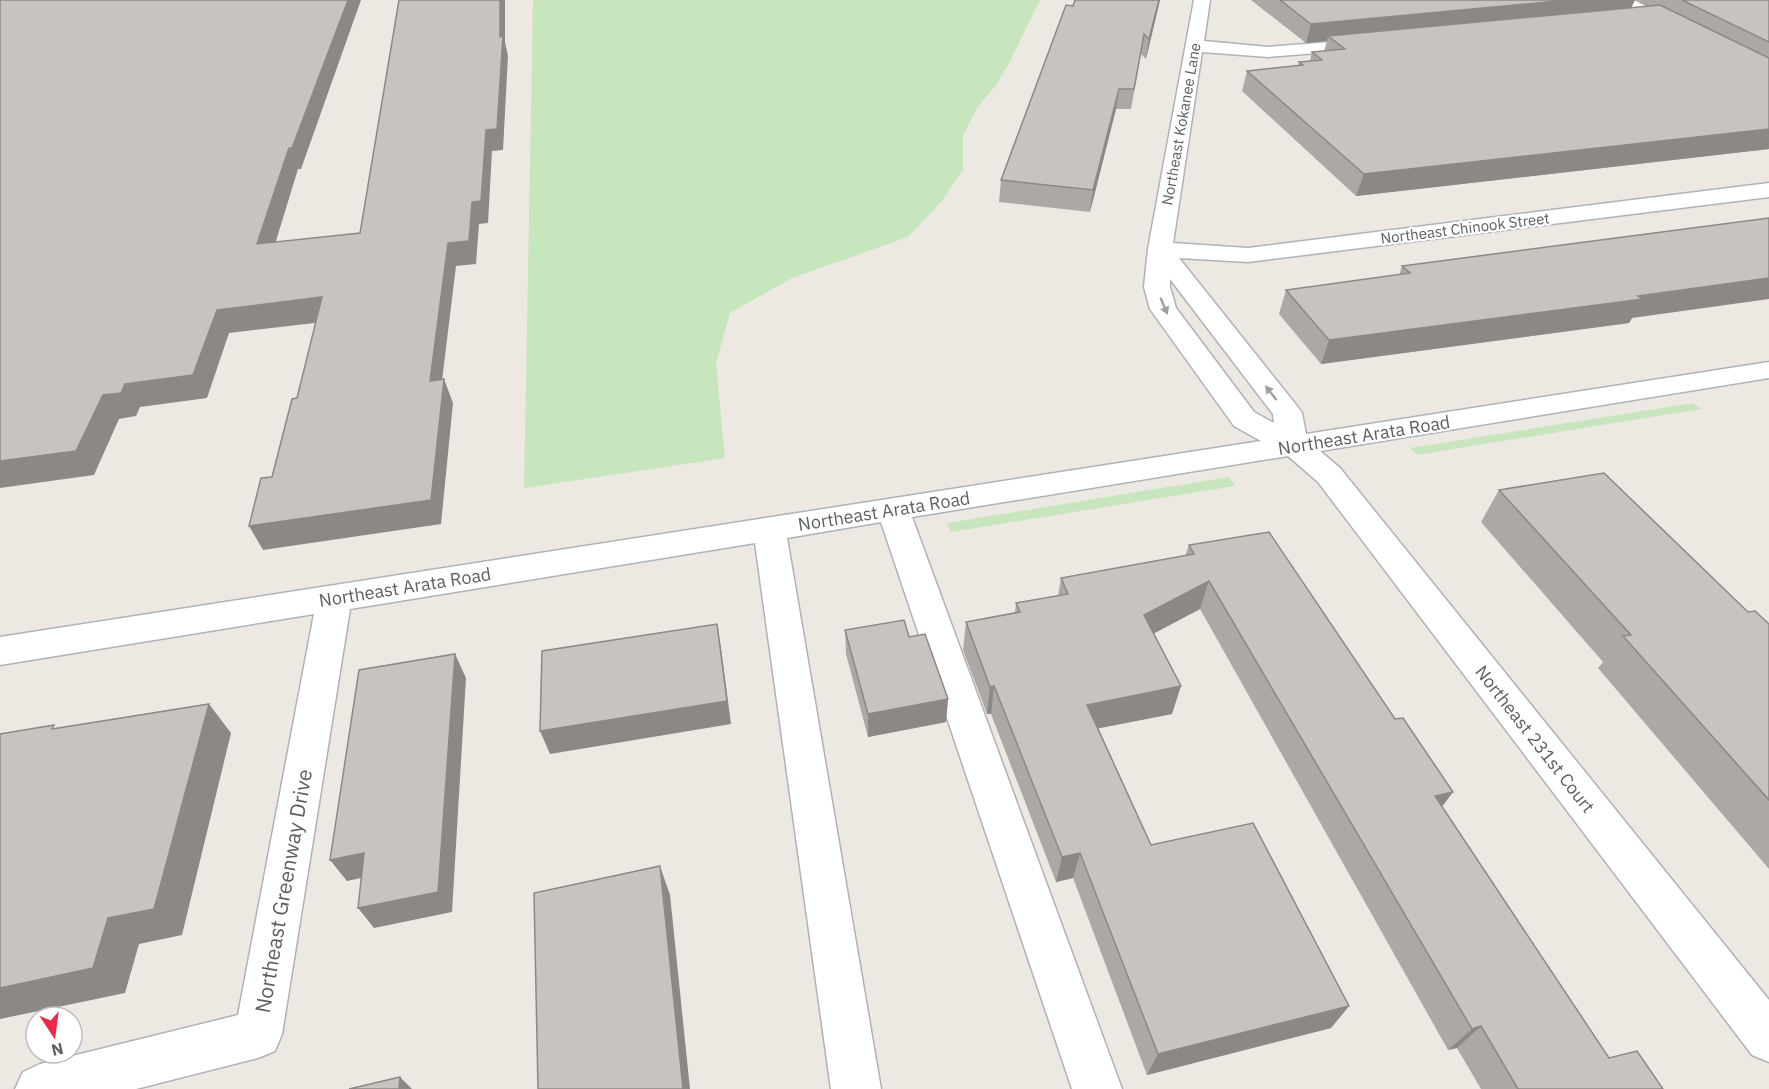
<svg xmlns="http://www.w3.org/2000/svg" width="1769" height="1089" font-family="'IBM Plex Sans',sans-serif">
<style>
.green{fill:#c8e6be}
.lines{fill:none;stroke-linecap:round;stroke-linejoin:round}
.minor-casing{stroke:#aeb3b5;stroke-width:3}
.minor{fill:#fff;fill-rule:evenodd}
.wall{fill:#ada8a4}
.shaded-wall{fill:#8d8886}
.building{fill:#c9c3bf;stroke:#8d8886;stroke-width:1.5}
.oneway{fill:#9da0a1}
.labels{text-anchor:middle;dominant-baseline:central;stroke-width:4.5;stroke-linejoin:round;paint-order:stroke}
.far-street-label{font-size:15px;fill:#5b6163;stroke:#fff}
.street-label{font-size:18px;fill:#5b6163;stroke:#fff}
.near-street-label{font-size:21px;fill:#5b6163;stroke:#fff}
</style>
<rect width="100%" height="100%" fill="#eee8e2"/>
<g class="green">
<path d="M533 0H1040L1011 59 997 84 977 108 963 136V170L942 201 908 237 792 278 730 313 716 363 725 458 524 488Z"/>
<path d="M1693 403 1701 409 1417 455 1410 448Z"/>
<path d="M1229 477 1235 486 951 532 947 523Z"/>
</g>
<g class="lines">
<defs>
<g id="minor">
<path d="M1194 0H1210L1204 41 1268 47 1369 39 1375 40 1378 44 1375 48 1369 49 1268 57 1202 52 1173 243 1248 248 1769 183V197L1248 262 1179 258 1297 406 1302 413 1306 434 1769 362V378L1320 451 1340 468 1769 1000V1062L1752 1055 1318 482 1288 456 912 517 1122 1089H1072L881 522 787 538 881 1089H831L755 543 350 609 282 1034 275 1051 258 1058 136 1089H15L23 1072 40 1064 238 1015 314 614 0 665V637L1261 441 1234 426 1150 309 1144 287 1148 249ZM1170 279 1273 414 1274 423 1254 412 1176 308 1170 287Z"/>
<path d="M1613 0H1634L1682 24 1685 28 1682 32H1670L1615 4Z"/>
</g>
</defs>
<use href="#minor" class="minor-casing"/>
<use href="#minor" class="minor"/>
</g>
<g class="wall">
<path d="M1075 0H1160L1146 59 1141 54 1131 109H1116L1090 212 999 202 1001 180Z"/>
<path d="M1251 0H1635L1631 8 1648 7 1635 0H1769V149L1356 196 1242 91 1247 71 1298 66 1299 62 1310 61 1312 52 1324 51 1327 41 1306 43Z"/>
<path d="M1402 266 1632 318 1629 323 1321 364 1279 314 1286 290 1399 275Z"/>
<path d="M1499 490 1748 612 1769 624V869L1598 668 1603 662 1481 522Z"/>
<path d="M1189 545 1395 719 1453 792 1442 807 1609 1058 1663 1089H1481L1457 1048 1448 1050 1200 609 1154 633 1172 714 1098 728 1151 845 1349 1006 1331 1028 1147 1075 1073 878 1056 882 991 714H987L963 650 966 622 1015 613 1016 603 1058 596 1061 578 1185 556Z"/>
<path d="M845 630 909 637 948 699 946 722 868 737 846 654Z"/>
</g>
<g class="shaded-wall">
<path d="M348 0H361L301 169H298L268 267 257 244 289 148Z"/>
<path d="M500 0H505V42L508 56 503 150 492 151 488 223 479 224 476 264 456 266 439 405 430 381 448 243 472 202 486 130 500 37Z"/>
<path d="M1159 0H1160L1146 59 1149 39Z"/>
<path d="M1569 0H1635L1629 12 1328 36 1327 41 1306 43 1311 24Z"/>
<path d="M1119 89 1116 109 1090 212 1093 190Z"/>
<path d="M1769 129V149L1356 196 1364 174Z"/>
<path d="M1769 278V299L1632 318 1629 323 1321 364 1329 340Z"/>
<path d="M322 297 332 321 229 333 207 398 140 407 136 416 119 419 94 475 0 488V461L103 395 125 384 217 310Z"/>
<path d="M444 379 453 403 441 524 263 550 249 526Z"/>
<path d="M1209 581 1200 609 1136 643 1144 615Z"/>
<path d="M717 624 721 648 731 724 550 754 540 731Z"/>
<path d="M455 654 466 678 452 912 374 928 358 908Z"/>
<path d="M994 686 991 714H987L990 687Z"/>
<path d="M1181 686 1172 714 1080 732 1087 705Z"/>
<path d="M948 699 946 722 868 737V714Z"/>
<path d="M209 704 231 733 182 935 139 944 125 993 0 1019V988L108 918Z"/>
<path d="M1453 792 1433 818 1435 796Z"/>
<path d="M364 853 380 874 347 881 330 860Z"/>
<path d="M1080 853 1073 878 1056 882 1062 857Z"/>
<path d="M660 866 670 895 690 1089H683Z"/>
<path d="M1349 1006 1331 1028 1147 1075 1158 1054Z"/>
<path d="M1481 1026 1457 1048 1448 1050 1472 1029Z"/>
<path d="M400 1077 412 1089H399Z"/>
</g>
<g class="building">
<path d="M0 0H348L292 148H289L257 244 360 233 399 0H500V37L503 36 497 129 486 130 481 201 472 202 469 241 448 243 430 381 444 379 431 500 249 526 261 478 272 477 292 399 297 398 322 297 217 310 193 375 125 384 121 393 103 395 76 451 0 461Z"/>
<path d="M1075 0H1159L1149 39 1144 34 1134 89H1119L1093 190 1001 180 1066 5 1073 6Z"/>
<path d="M1280 0H1569L1311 24Z"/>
<path d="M1682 0H1769V42Z"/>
<path d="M1660 5 1769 58V129L1364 174 1247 71 1303 65 1299 62 1322 60 1312 52 1345 49 1328 36Z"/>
<path d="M1769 218V278L1638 296 1643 299 1329 340 1286 290 1410 273 1402 266Z"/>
<path d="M1604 473 1748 612 1755 611 1769 624V800L1623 636 1631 635 1499 490Z"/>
<path d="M1269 532 1395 719 1403 718 1453 792 1435 796 1609 1058 1637 1051 1663 1089H1518L1481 1026 1472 1029 1209 581 1144 615 1181 686 1087 705 1151 845 1253 823 1349 1006 1158 1054 1080 853 1062 857 994 686 990 687 966 622 1020 612 1016 603 1068 594 1061 578 1194 554 1189 545Z"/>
<path d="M904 620 909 637 925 634 948 699 868 714 845 630Z"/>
<path d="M717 624 727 701 540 731 542 651Z"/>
<path d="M455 654 438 892 358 908 364 853 330 860 359 670Z"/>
<path d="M209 704 154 909 108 918 93 968 0 988V734L54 725 52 729Z"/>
<path d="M660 866 683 1089H538L534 893Z"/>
<path d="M400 1077 399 1089H349Z"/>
</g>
<defs><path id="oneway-solid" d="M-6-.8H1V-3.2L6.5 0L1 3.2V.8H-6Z" transform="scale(1.5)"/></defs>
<g class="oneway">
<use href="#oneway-solid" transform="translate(1164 306) rotate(67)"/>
<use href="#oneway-solid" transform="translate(1271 393) rotate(-128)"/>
</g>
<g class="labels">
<g class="far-street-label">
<text transform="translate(1181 124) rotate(-80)">Northeast Kokanee Lane</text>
<text transform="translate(1465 228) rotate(-7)">Northeast Chinook Street</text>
</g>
<g class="street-label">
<text transform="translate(1364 435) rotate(-9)">Northeast Arata Road</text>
<text transform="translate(884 511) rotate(-9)">Northeast Arata Road</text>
<text transform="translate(405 587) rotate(-9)">Northeast Arata Road</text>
<text transform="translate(1535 739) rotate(52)">Northeast 231st Court</text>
</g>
<g class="near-street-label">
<text transform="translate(283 891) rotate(-80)">Northeast Greenway Drive</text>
</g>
</g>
<g transform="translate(54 1035) rotate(167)"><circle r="28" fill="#ffffff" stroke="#bdc0c1" stroke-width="1.5"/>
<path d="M0-4.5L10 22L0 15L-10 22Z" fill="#ed294a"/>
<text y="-9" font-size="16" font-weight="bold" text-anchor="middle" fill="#5b6163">N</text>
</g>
</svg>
